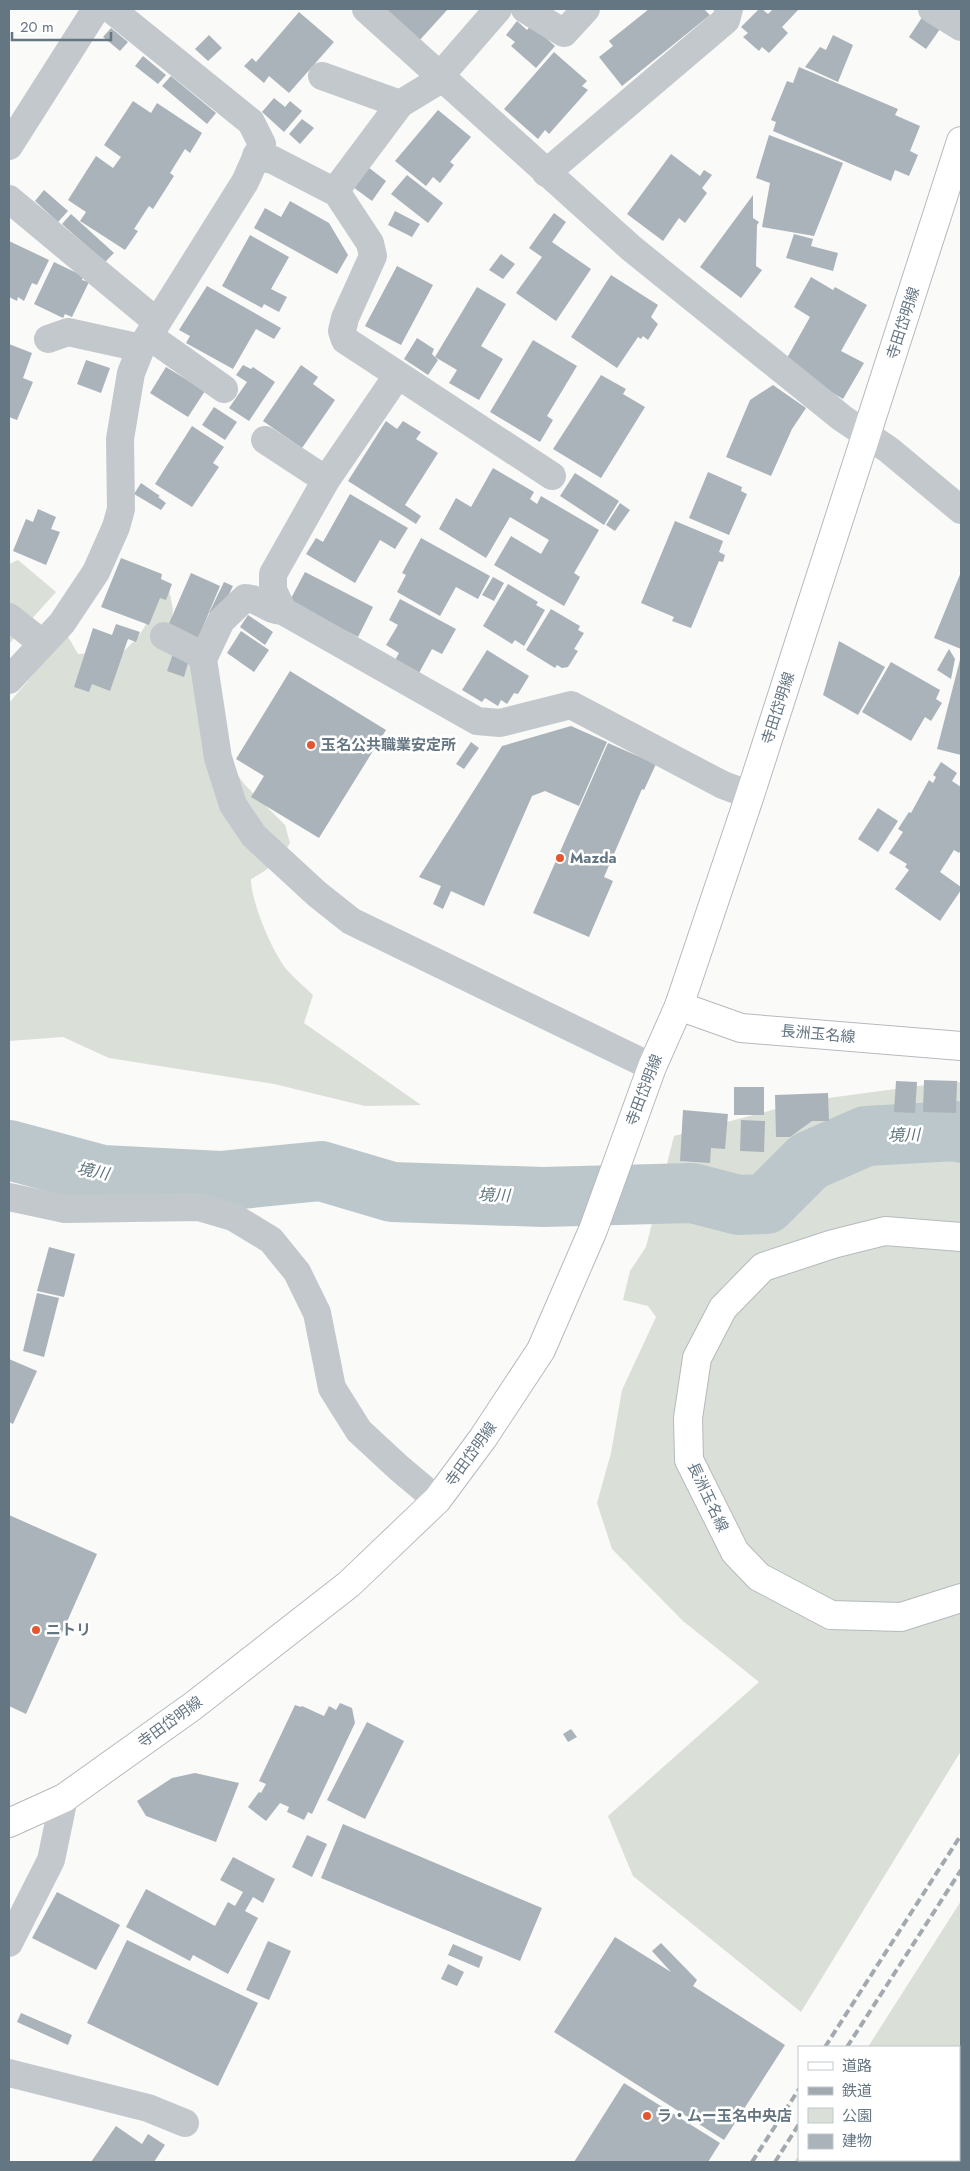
<svg xmlns="http://www.w3.org/2000/svg" width="970" height="2171" font-family="Jost,'Noto Sans JP',sans-serif">
<style>
.green{fill:#dadfd7}
.lines{fill:none;stroke-linecap:round;stroke-linejoin:round}
.river{stroke:#bbc7cb;stroke-width:60}
.building{fill:#aab3b9}
.major-casing{stroke:#b5babe;stroke-width:30}
.minor{stroke:#c3c8cc;stroke-width:28}
.major{stroke:#fff;stroke-width:28}
.rail{stroke:#a2aab0;stroke-width:4;stroke-dasharray:8 4;stroke-linecap:butt}
.poi-dot{fill:#e4572e;stroke:#fff;stroke-width:2}
.labels{text-anchor:middle;dominant-baseline:central;stroke-width:5;stroke-linejoin:round;paint-order:stroke}
.street-label{font-size:15px;fill:#657683;stroke:#fff}
.poi-label{font-size:15px;font-weight:bold;fill:#657683;stroke:#fff;text-anchor:start}
.water-label{font-size:16px;font-style:italic;fill:#60757c;stroke:#fff}
</style>
<rect width="100%" height="100%" fill="#fafaf8"/>
<g class="green">
<path d="M18 560 56 592 9 644V564Z"/>
<path d="M152 584 169 589 173 610 170 630 199 663 231 766 245 785 285 825 290 843C280 861 269 869 251 879 251 902 273 954 288 971 296 980 305 987 313 995L304 1023 421 1105 365 1106 274 1084 109 1058 63 1037 9 1041V703L67 635 78 654 123 652 139 636 152 614Z"/>
<path d="M955 1081 961 1083V1751L801 2012 633 1876 608 1816 759 1682 683 1621 612 1549 597 1503 611 1453 622 1390 656 1317 648 1306 623 1300 630 1271 646 1247 674 1136 806 1101Z"/>
<path d="M961 1901V2162H794L799 2155V2160H959V2047H868Z"/>
</g>
<g class="lines">
<path class="river" d="M9 1150 102 1175 221 1181 321 1171 392 1192 543 1197 692 1193 739 1205 766 1204 809 1161 866 1136 956 1131 961 1133"/>
</g>
<g class="building">
<path d="M382 9H448L418 42Z"/>
<path d="M649 9H704L710 15 622 86 599 57 613 46 609 41Z"/>
<path d="M759 9H762L768 14 773 9H799L782 27 788 33 769 53 762 47 759 51 743 37 748 33 741 27Z"/>
<path d="M299 12 334 42 289 93 269 76 264 83 244 66 252 58 256 62Z"/>
<path d="M923 16 940 29 926 49 909 37Z"/>
<path d="M517 21 527 30 531 25 555 46 536 68 511 46 515 42 506 35Z"/>
<path d="M111 28 128 42 120 51 103 37Z"/>
<path d="M209 35 222 48 208 61 195 49Z"/>
<path d="M833 35 853 45 838 82 805 67 820 47 826 50Z"/>
<path d="M554 52 587 81 582 86 588 90 549 134 545 130 538 139 504 109Z"/>
<path d="M143 56 166 75 158 84 135 66Z"/>
<path d="M799 67 898 109 895 115 920 126 910 151 918 155 909 176 895 170 891 181 773 131 776 122 771 120 787 81 793 83Z"/>
<path d="M171 76 216 113 207 124 162 86Z"/>
<path d="M274 98 285 107 290 101 302 111 284 132 262 112Z"/>
<path d="M133 101 151 113 157 103 202 133 190 153 185 149 170 173 174 176 153 209 149 206 134 229 138 231 125 250 80 221 86 212 68 200 96 156 113 168 121 157 104 145Z"/>
<path d="M438 110 471 137 450 162 454 165 440 183 433 177 426 186 395 161Z"/>
<path d="M302 119 314 128 300 144 289 134Z"/>
<path d="M769 135 843 163 814 236 762 227 770 183 756 178Z"/>
<path d="M671 154 700 176 704 170 712 175 702 188 707 193 685 223 679 218 663 241 627 214Z"/>
<path d="M368 167 386 181 372 201 353 187Z"/>
<path d="M407 175 443 203 428 223 391 194Z"/>
<path d="M44 190 68 211 58 222 35 201Z"/>
<path d="M753 195V218L759 222 757 225 756 266 762 270 741 298 700 267Z"/>
<path d="M290 201 329 223 348 255 337 274 254 228 265 208 281 217Z"/>
<path d="M395 211 420 224 412 237 388 225Z"/>
<path d="M554 213 566 222 552 242 591 269 556 321 516 293 542 257 529 248Z"/>
<path d="M71 214 114 253 105 262 62 224Z"/>
<path d="M794 234 813 239 811 246 838 253 833 271 786 258Z"/>
<path d="M250 235 289 257 271 289 287 297 279 312 264 304 262 308 222 286Z"/>
<path d="M9 241 49 260 37 285 32 283 24 301 18 297 17 301 9 297Z"/>
<path d="M501 254 515 264 503 279 489 270Z"/>
<path d="M54 262 83 276 82 280 89 282 72 317 65 314 63 318 34 304Z"/>
<path d="M397 266 433 285 401 345 365 326Z"/>
<path d="M611 275 658 305 651 317 658 324 648 340 643 336 641 339 638 337 617 368 571 337Z"/>
<path d="M811 277 833 290 835 287 867 305 841 351 864 363 843 399 826 389 787 358 810 317 794 307Z"/>
<path d="M207 286 281 328 274 339 256 329 233 369 186 343 190 336 179 330Z"/>
<path d="M477 287 506 304 481 346 503 359 479 400 449 383 457 370 435 357Z"/>
<path d="M417 338 434 349 432 354 438 360 428 375 404 359Z"/>
<path d="M533 340 577 366 547 416 553 420 540 442 490 412Z"/>
<path d="M9 344 32 353 23 378 33 382 17 420 9 417Z"/>
<path d="M86 360 110 368 101 393 77 384Z"/>
<path d="M243 365 251 369 253 367 275 382 249 421 229 408 247 382 236 375Z"/>
<path d="M301 365 318 377 313 384 335 400 302 448 263 421Z"/>
<path d="M166 367 205 391 188 417 150 393Z"/>
<path d="M601 375 626 389 623 394 645 407 601 478 553 449Z"/>
<path d="M773 385 806 408 792 429 771 476 726 457 750 400Z"/>
<path d="M214 407 237 422 225 440 202 425Z"/>
<path d="M386 421 397 429 403 421 421 432 416 439 438 453 405 505 421 516 416 524 348 481Z"/>
<path d="M192 426 224 447 213 463 219 467 192 507 155 484Z"/>
<path d="M493 468 534 492 530 499 537 504 541 496 599 530 574 573 580 577 564 606 494 565 511 536 541 554 549 540 510 517 486 558 439 529 456 498 471 507Z"/>
<path d="M708 472 742 487 741 491 747 494 729 535 689 518Z"/>
<path d="M575 473 619 501 604 525 560 496Z"/>
<path d="M141 483 160 496 158 497 166 503 161 510 134 494Z"/>
<path d="M350 494 408 528 395 549 380 540 355 583 306 554 316 538 323 542Z"/>
<path d="M620 503 630 510 615 531 606 525Z"/>
<path d="M38 509 56 517 51 529 60 532 46 565 13 551 26 519 33 522Z"/>
<path d="M675 521 723 541 719 552 725 555 723 562 719 561 691 628 672 621 674 617 641 603Z"/>
<path d="M421 538 490 576 478 599 456 587 440 616 397 592 406 575 402 573Z"/>
<path d="M121 558 162 574 161 579 172 584 166 600 160 598 149 625 101 607Z"/>
<path d="M305 572 373 607 358 637 289 602Z"/>
<path d="M961 572V649L934 638Z"/>
<path d="M191 573 220 586 197 641 167 628Z"/>
<path d="M493 577 504 583 494 601 482 595Z"/>
<path d="M224 582 233 586 218 617 209 613Z"/>
<path d="M508 584 538 602 536 605 545 610 524 646 515 640 512 644 483 626Z"/>
<path d="M400 599 456 629 442 654 432 649 419 673 395 660 399 653 386 645 398 625 389 620Z"/>
<path d="M551 609 580 626 578 630 584 633 574 649 578 651 568 667 562 668 557 665 555 668 526 650Z"/>
<path d="M248 615 273 632 265 645 240 627Z"/>
<path d="M116 624 140 632 136 642 128 639 110 691 92 684 89 692 74 687 93 628 112 635Z"/>
<path d="M241 631 269 650 254 672 227 653Z"/>
<path d="M839 641 885 667 858 715 823 695Z"/>
<path d="M949 649 955 659 951 679 937 670Z"/>
<path d="M487 650 529 676 518 694 514 693 507 704 501 700 498 706 485 698 482 702 462 690Z"/>
<path d="M174 651 190 656 184 677 167 671Z"/>
<path d="M961 656V755L937 749Z"/>
<path d="M891 662 940 690 936 699 942 703 931 721 925 717 911 741 862 712Z"/>
<path d="M290 671 386 730 319 838 251 797 264 776 236 759Z"/>
<path d="M571 726 607 742 579 806 545 791 532 796 484 906 451 891 443 909 433 904 441 886 419 877 502 746Z"/>
<path d="M471 742 479 748 464 769 456 764Z"/>
<path d="M608 743 656 764 644 790 642 789 604 877 613 881 589 937 533 913Z"/>
<path d="M941 762 957 773 952 781 961 787V850L959 853 954 850 940 872 961 887V890L940 921 895 889 909 870 905 867 907 864 889 853 903 832 898 829 909 812 911 813 929 780 933 783 936 777 933 775Z"/>
<path d="M878 808 898 821 878 852 858 839Z"/>
<path d="M924 1080 957 1081 956 1113 923 1112Z"/>
<path d="M896 1081 917 1082 915 1113 894 1112Z"/>
<rect x="734" y="1087" width="30" height="28"/>
<path d="M828 1093 829 1121H812L790 1137H776L775 1095Z"/>
<path d="M683 1110 728 1114 725 1149 711 1148 710 1163 680 1161Z"/>
<path d="M741 1120 765 1121 764 1152 740 1151Z"/>
<path d="M49 1247 75 1254 64 1297 37 1291Z"/>
<path d="M37 1293 59 1298 44 1357 23 1351Z"/>
<path d="M9 1359 37 1371 13 1424 9 1422Z"/>
<path d="M9 1515 97 1554 26 1714 9 1706Z"/>
<path d="M340 1703 352 1708 355 1723 312 1814 308 1812 304 1820 287 1812 289 1807 280 1803 266 1821 248 1807 259 1792 261 1793 266 1784 259 1781 295 1705 301 1707 302 1706 324 1716 329 1706 336 1710Z"/>
<path d="M367 1722 404 1741 365 1819 327 1800Z"/>
<path d="M571 1729 577 1737 568 1742 563 1734Z"/>
<path d="M195 1773 239 1783 216 1842 146 1816 137 1801 172 1778Z"/>
<path d="M343 1824 542 1908 520 1961 321 1878Z"/>
<path d="M307 1835 327 1844 312 1877 292 1867Z"/>
<path d="M233 1857 275 1879 263 1903 253 1897 245 1911 258 1918 228 1974 193 1955 190 1961 126 1927 146 1889 215 1926 228 1902 235 1906 243 1892 220 1880Z"/>
<path d="M57 1892 120 1925 96 1970 32 1938Z"/>
<path d="M615 1937 671 1972 652 1951 661 1943 697 1980 693 1986 785 2045 724 2140 554 2032Z"/>
<path d="M127 1940 258 2003 218 2086 87 2023Z"/>
<path d="M268 1941 291 1951 269 2000 246 1990Z"/>
<path d="M453 1944 483 1957 479 1968 448 1955Z"/>
<path d="M448 1964 464 1972 457 1986 441 1979Z"/>
<path d="M21 2013 72 2035 68 2045 17 2022Z"/>
<path d="M624 2083 720 2143 708 2162H574Z"/>
<path d="M116 2126 142 2144 148 2134 165 2145 154 2162H91Z"/>
</g>
<g class="lines">
<defs>
<g id="major">
<path d="M679 1006 741 1028 961 1046"/>
<path d="M961 1237 885 1231 833 1244 763 1267 723 1308 697 1358 688 1418 689 1460 735 1552 759 1577 831 1615 901 1617 961 1598"/>
<path d="M9 1823 64 1798 193 1706 349 1584 437 1500 483 1438 541 1350 593 1230 652 1067 679 1006 750 795 961 141"/>
</g>
</defs>
<use href="#major" class="major-casing"/>
<g class="minor">
<path d="M366 9 631 248 842 418 889 450 961 510"/>
<path d="M525 9 564 33 586 9"/>
<path d="M932 9 961 27"/>
<path d="M322 76 400 104 433 84 498 9"/>
<path d="M9 146 96 9"/>
<path d="M256 156 273 160 337 193 370 243 373 256 345 318 342 331 345 340 552 476"/>
<path d="M546 173 726 20 729 9"/>
<path d="M335 191 400 104"/>
<path d="M9 199 157 322"/>
<path d="M149 336 224 389"/>
<path d="M48 339 68 332 141 348"/>
<path d="M397 376 326 480 273 574V590L283 611 477 721 500 723 571 705 723 785 750 795"/>
<path d="M265 440 326 480"/>
<path d="M283 611C268 611 259 598 245 598L221 621 203 659 218 758 233 805 254 836 317 894 351 921 652 1067"/>
<path d="M9 617 42 643"/>
<path d="M164 636 196 652 203 659"/>
<path d="M9 680 62 623 96 572 116 527 121 509 120 439 131 373 141 348 245 182 262 144 251 122 111 9"/>
<path d="M9 1197 65 1209 199 1207 233 1217 271 1240 297 1272 317 1313 332 1388 359 1431 399 1468 437 1500"/>
<path d="M9 1943 51 1860 64 1798"/>
<path d="M9 2073 148 2108 185 2123"/>
</g>
<use href="#major" class="major"/>
<g class="rail">
<path d="M825 2047 961 1835"/>
<path d="M847 2047 961 1870"/>
<path d="M752 2162 799 2089"/>
<path d="M775 2162 799 2124"/>
</g>
</g>
<g class="poi-dot">
<circle cx="311" cy="745" r="5"/>
<circle cx="560" cy="858" r="5"/>
<circle cx="36" cy="1630" r="5"/>
<circle cx="647" cy="2116" r="5"/>
</g>
<g class="labels">
<g class="street-label">
<text transform="translate(903 323) rotate(-72)">寺田岱明線</text>
<text transform="translate(778 708) rotate(-72)">寺田岱明線</text>
<text transform="translate(818 1034) rotate(5)">長洲玉名線</text>
<text transform="translate(644 1090) rotate(-69)">寺田岱明線</text>
<text transform="translate(471 1454) rotate(-54)">寺田岱明線</text>
<text transform="translate(708 1497) rotate(65)">長洲玉名線</text>
<text transform="translate(170 1722) rotate(-36)">寺田岱明線</text>
</g>
<g class="poi-label">
<text x="321" y="745">玉名公共職業安定所</text>
<text x="570" y="858">Mazda</text>
<text x="46" y="1630">ニトリ</text>
<text x="657" y="2116">ラ・ムー玉名中央店</text>
</g>
<g class="water-label">
<text transform="translate(904 1135) rotate(-1)">境川</text>
<text transform="translate(93 1171) rotate(11)">境川</text>
<text transform="translate(494 1195) rotate(2)">境川</text>
</g>
</g>
<rect width="970" height="2171" fill="none" stroke="#657683" stroke-width="20"/>
<rect x="798" y="2046" width="162" height="115" fill="#ffffff" stroke="#c1c8cd"/>
<rect x="808" y="2062" width="25" height="8" fill="#ffffff" stroke="#c1c8cd"/>
<text x="842" y="2071" font-size="15" fill="#657683">道路</text>
<rect x="808" y="2087" width="25" height="8" fill="#a2aab0" stroke="#c1c8cd"/>
<text x="842" y="2096" font-size="15" fill="#657683">鉄道</text>
<rect x="808" y="2108" width="25" height="15" fill="#dadfd7" stroke="#c1c8cd"/>
<text x="842" y="2121" font-size="15" fill="#657683">公園</text>
<rect x="808" y="2134" width="25" height="15" fill="#aab3b9" stroke="#c1c8cd"/>
<text x="842" y="2146" font-size="15" fill="#657683">建物</text>
<path d="M12 32v8h99v-8" fill="none" stroke="#657683" stroke-width="2.5"/>
<text x="20" y="32" font-size="15" fill="#657683" stroke="#ffffff" stroke-width="4" paint-order="stroke">20 m</text>
</svg>
